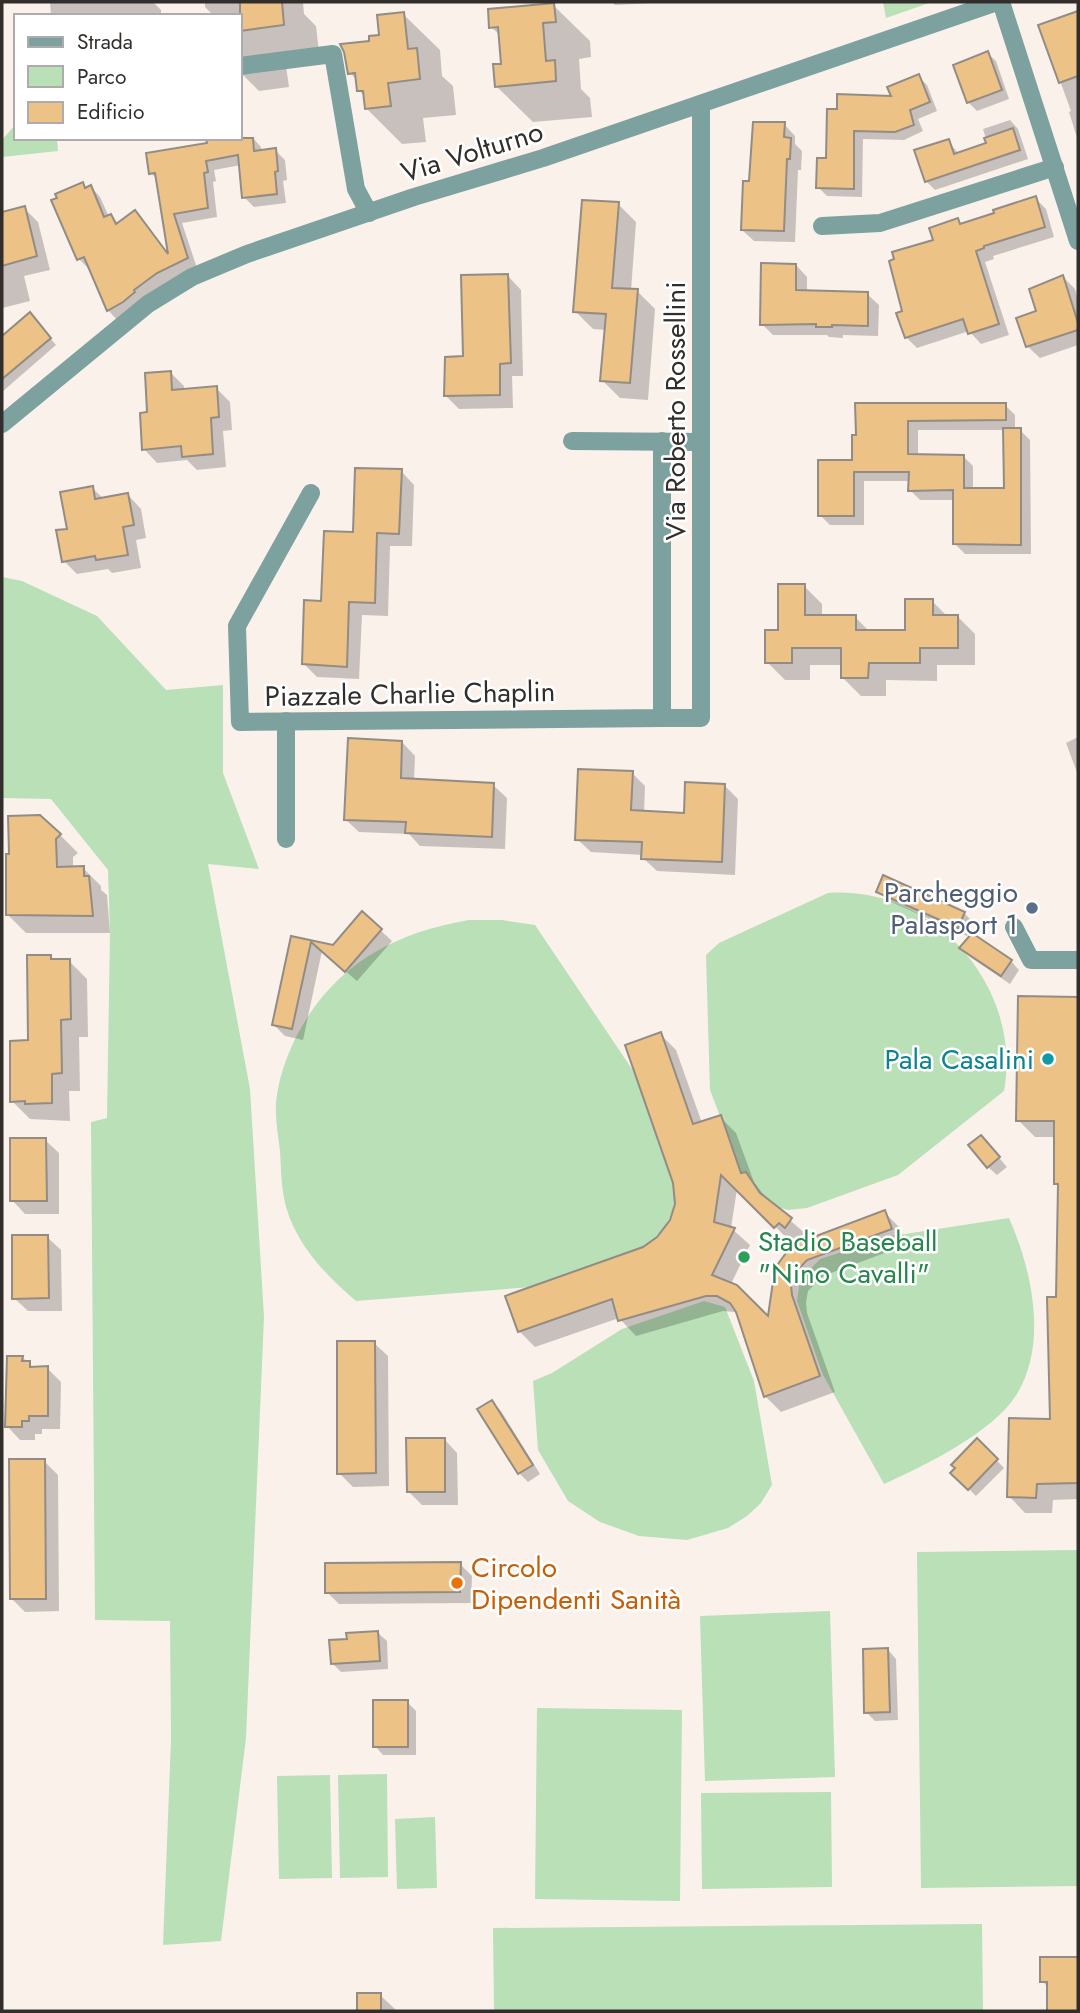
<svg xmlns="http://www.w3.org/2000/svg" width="1080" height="2013" font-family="Jost,sans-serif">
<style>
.green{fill:#b9e0b7}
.shadow{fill:#0003;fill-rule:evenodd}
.building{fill:#edc287;stroke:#928c84;stroke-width:2}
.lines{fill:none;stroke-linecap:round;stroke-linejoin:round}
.minor{stroke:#7ca19e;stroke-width:18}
.service-dot{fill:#5c6f8a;stroke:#fff;stroke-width:2.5}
.culture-dot{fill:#0f9aa8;stroke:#fff;stroke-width:2.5}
.leisure-dot{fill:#2e9e5b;stroke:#fff;stroke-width:2.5}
.food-dot{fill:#e8710a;stroke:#fff;stroke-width:2.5}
.labels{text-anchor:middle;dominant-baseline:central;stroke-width:5;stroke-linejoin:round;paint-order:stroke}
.street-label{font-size:28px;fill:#322e2c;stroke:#fff}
.service-label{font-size:28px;fill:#4e5e75;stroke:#fff;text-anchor:end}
.culture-label{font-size:28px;fill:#0d838f;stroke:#fff;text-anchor:end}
.leisure-label{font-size:28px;fill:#27864d;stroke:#fff;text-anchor:start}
.food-label{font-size:28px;fill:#c56008;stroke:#fff;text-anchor:start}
</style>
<rect width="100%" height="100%" fill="#fbf1eb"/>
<g class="green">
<path d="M883 2H932L886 18Z"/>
<path d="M16 124V138H57L58 151 2 157V140Z"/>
<path d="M2 577 22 581 97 616 166 690 223 685V773L259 869 208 864 250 1089 264 1317 246 1738 221 1941 163 1945 171 1740 170 1621 95 1620 91 1122 107 1118 110 932 108 870 51 799 2 798Z"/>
<path d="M828 893C934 885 1023 988 1004 1091L898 1175 807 1208 788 1210 769 1205 742 1174 710 1090 706 955 719 943Z"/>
<path d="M469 920H502L535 925 634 1072 672 1178C680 1208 668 1230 643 1247L531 1287 356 1301C325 1275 292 1240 284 1198 281 1183 281 1166 280 1151 278 1135 275 1118 276 1103 278 1080 286 1058 296 1037 333 966 392 933 469 920Z"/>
<path d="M1009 1218C1032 1270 1048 1343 1017 1394 994 1432 924 1466 884 1484L823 1375 797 1301 800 1280 820 1259 892 1236Z"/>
<path d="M704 1301 725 1307 754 1381 772 1485 761 1503 747 1516 728 1528 687 1540 639 1536 600 1522 568 1501 538 1450 533 1381 552 1373 622 1329Z"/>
<path d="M1078 1550V1886L921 1888 917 1552Z"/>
<path d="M830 1611 835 1777 705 1781 700 1616Z"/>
<path d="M537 1708 682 1710 680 1901 535 1899Z"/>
<path d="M387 1774 388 1877 340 1878 338 1775Z"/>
<path d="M330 1775 332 1878 279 1879 277 1776Z"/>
<path d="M831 1792 832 1887 702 1889 701 1793Z"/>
<path d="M435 1817 437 1888 397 1889 395 1819Z"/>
<path d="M982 1924 983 2011H494L493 1928Z"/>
</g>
<g class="shadow">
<path d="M50 2H153L161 10V16H51Z"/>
<path d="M205 2H303L304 14 316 26 320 61 286 66 289 87 259 91 240 72V16H214L205 7Z"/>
<path d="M612 2H672L615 5Z"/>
<path d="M553 5 590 41 591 57 579 59 581 89 590 98 592 117 533 122 496 86 503 65 501 36 491 27Z"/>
<path d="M1078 12V141L1069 112 1071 111 1040 26Z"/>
<path d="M403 14 440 50 442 76 453 86 456 115 423 118 426 142 402 144 366 108 365 97 359 90 358 81 350 73 371 42 381 37Z"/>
<path d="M987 53 996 61 1009 99 977 111 968 102Z"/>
<path d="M918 76 927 85 937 111 918 119 923 131 904 140 863 139 862 197 827 196 818 187 827 160 839 111 893 98Z"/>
<path d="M1010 120 1018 129 1028 159 935 190 926 181 948 141 959 154 988 145 983 129Z"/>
<path d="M784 124 795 136V144L802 151 801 170H798L795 242 754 241 742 230Z"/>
<path d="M252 137 261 147 262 152 275 150 285 160 287 180 283 181 286 203 254 207 244 197 241 165 214 170 216 181 213 182 217 217 182 223 197 268 117 320 108 310 90 267 88 268 79 259 83 184 87 189 91 187 100 197 109 217 111 216 119 224 135 212 170 256 158 180 151 173 232 139Z"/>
<path d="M1035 198 1046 209 1054 237 993 256 994 259 985 262 1009 335 981 344 969 331 917 348 906 337 905 313 935 241 958 220 963 225Z"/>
<path d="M618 204 636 222 631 291H637L655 309 648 400 620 398 602 380 606 330 593 329 575 311Z"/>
<path d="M24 208 38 222 50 270 24 276 30 301 2 308V215Z"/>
<path d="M796 265 807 277V292L867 294 879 305 878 336 843 335V338L829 337 827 335H773L762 324Z"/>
<path d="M508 276 521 290 523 376H512L513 408 459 409 446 396Z"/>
<path d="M1063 277 1075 289 1078 300V345L1040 358 1027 346 1038 312Z"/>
<path d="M30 314 56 345 2 392V338Z"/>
<path d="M171 373 184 386V391L216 388 230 402 232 430 223 431 226 467 197 470 187 460 157 463 144 449 149 414Z"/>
<path d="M857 405H1005L1015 415V430H1020L1030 440 1031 554H965L955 544V500H920L910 490V481H864V525H830L820 515 854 462 858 437ZM918 430H1005V490H973V466L963 456H918Z"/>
<path d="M401 471 414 485 412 546H390L388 616 362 615 359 679 317 677 304 664 323 603 355 534Z"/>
<path d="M92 488 104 499 128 495 141 509 146 538 136 540 141 568 112 573 108 569 77 574 64 561 69 530Z"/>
<path d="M804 586 822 604V617H855L870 632H907L932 601 947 616H957L975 634V665H937V681L886 680V696H861L843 678V665H810V680H785L767 662 779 632Z"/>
<path d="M1078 737V775L1066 743Z"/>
<path d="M402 742 415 756 414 781 493 785 507 798 505 849 420 846 409 834 359 832 345 819Z"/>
<path d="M632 773 645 786 644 813 685 815 724 785 738 799 735 875 657 871 643 858V855L591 852 577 839Z"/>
<path d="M41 816 78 853 73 857V868H83L101 886V890L107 895 110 933H26L8 915 11 856Z"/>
<path d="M878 891 964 913 973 922 967 936 887 900Z"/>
<path d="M362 913 392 941 357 981 322 951 303 1040 285 1036 274 1025 293 938 333 947Z"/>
<path d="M962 948 1011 961 1019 970 1010 984 970 957Z"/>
<path d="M50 956 55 961H69L87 979 88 1037H79L80 1091H69L70 1121 30 1119 12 1101Z"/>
<path d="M1020 998 1078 999V1499L1053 1500 1052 1513H1025L1009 1496 1051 1421 1058 1299 1060 1188 1055 1183 1056 1137H1035L1018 1120Z"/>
<path d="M660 1034 676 1050 702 1123 720 1117 736 1133 754 1182 770 1203 807 1235 802 1242 796 1238 791 1242 737 1189 731 1228 750 1245 731 1284 769 1319 777 1269 884 1212 900 1228 906 1245 823 1276 808 1291 806 1302 807 1313 835 1392 781 1412 765 1396 739 1314 734 1312 723 1311 636 1336 619 1318 535 1347 519 1331 649 1246 670 1225 677 1199Z"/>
<path d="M45 1140 59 1153V1214H25L12 1200Z"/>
<path d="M989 1146 1007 1167 997 1175 988 1167Z"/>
<path d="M47 1237 61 1250 62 1311H28L14 1298Z"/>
<path d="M374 1343 388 1356 389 1486 353 1487 339 1473Z"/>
<path d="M22 1357 34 1368H47L61 1382 60 1429H42V1434H35V1440H20L7 1426Z"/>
<path d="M492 1402 501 1411 540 1474 528 1482 519 1473Z"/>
<path d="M444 1439 457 1453 458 1505H422L408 1491Z"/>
<path d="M977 1440 1004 1468 976 1496 953 1473Z"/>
<path d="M44 1461 58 1475 59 1611 25 1612 11 1598Z"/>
<path d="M460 1564 472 1576 471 1603 339 1604 327 1592Z"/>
<path d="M378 1633 387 1641 388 1669 341 1672 332 1663 349 1641Z"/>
<path d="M888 1650 896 1659 898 1720 875 1721 866 1712Z"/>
<path d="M407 1702 416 1711V1755H383L375 1746Z"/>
<path d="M1042 1959H1078V2011H1048V1987L1042 1981Z"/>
<path d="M358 1995H380L397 2011H359Z"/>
</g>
<g class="building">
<path d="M240 2H282L284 25 240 31Z"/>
<path d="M554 3 556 22 543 23 546 61 555 60 556 81 495 87 493 64H501L498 27 489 28 488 9Z"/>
<path d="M1078 11V76L1059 83 1038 25Z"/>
<path d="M404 12 408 49 417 48 420 79 388 83 391 106 365 109 363 91H357L355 73 348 74 344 52 340 44 369 41V36L379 35 377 15Z"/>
<path d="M988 51 1002 90 967 103 953 65Z"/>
<path d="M919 74 930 102 910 110 914 125 895 132 854 131V189L816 188 817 158H826L827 109H837V94L891 96 887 87Z"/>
<path d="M753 122H785L784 137 791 138 790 159H787L784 231 741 230 743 181H749Z"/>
<path d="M1013 128 1020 150 925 182 914 150 949 139 954 154 986 143 984 138Z"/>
<path d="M206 138H253L254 151 276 148 278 171 275 172 277 194 242 198 238 155 206 161 208 172 204 173 208 208 174 214 188 258 157 273 134 290 135 292 123 302 107 311 84 257 77 260 51 200 57 198 55 194 83 182 85 188 91 185 104 217 111 214 116 224 135 210 168 254 155 173 149 174 146 153 207 143Z"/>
<path d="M1036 196 1045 227 984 246V248L976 251 999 324 968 334 963 319 905 338 896 313 902 311 889 261 894 259 892 252 933 240 929 228 958 218 960 224 994 213 993 210Z"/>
<path d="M582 200 619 202 612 288 638 289 630 383 600 381 606 314 573 312Z"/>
<path d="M25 206 37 256 2 266V212Z"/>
<path d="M761 263 796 264V290L868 292V326L832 325V327H816V324L760 325Z"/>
<path d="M508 274 511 363 500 364V395L444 396 445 357 463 356 461 275Z"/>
<path d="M1063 275 1078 323V330L1026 347 1016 318 1036 311 1029 289Z"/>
<path d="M30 312 51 338 2 379V336Z"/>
<path d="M171 371 172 390 217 386 219 417 211 418 213 454 182 457 181 446 142 450 140 413 147 412 145 373Z"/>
<path d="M855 403H1006V420L908 421V454L964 455V488H1004L1003 428H1021V545L953 544V490L908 491 909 472H854V516H818V460H852V435H856Z"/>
<path d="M355 468 402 469 399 534 377 533 375 603 349 602 347 667 302 664 304 600 321 601 324 531 353 532Z"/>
<path d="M93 486 95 499 128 493 134 525 123 527 128 555 96 560 95 556 62 562 56 530 67 529 60 492Z"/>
<path d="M778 584H805V615H856V630H905V599H933V615H958V648H920V663H869L868 678H841V648H792V663H765V630H778Z"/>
<path d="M348 738 402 741 401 778 494 783 492 837 405 833 406 822 344 820Z"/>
<path d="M578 769 633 771 631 810 684 813 685 782 725 784 722 862 641 859 642 842 575 840Z"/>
<path d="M40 815 61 834 56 839 57 867 84 866V876H89L93 916 6 915V854H9L8 816Z"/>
<path d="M883 875 965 912 958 928 876 892Z"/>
<path d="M362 911 382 929 345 972 311 942 292 1029 272 1025 291 936 333 945Z"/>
<path d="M972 933 1012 960 1001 976 959 948Z"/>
<path d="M27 955H51V959H70L71 1019 61 1020 62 1073 52 1074V1103L25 1104V1101L10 1102V1041L28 1040Z"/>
<path d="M1018 996 1078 997V1483L1037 1484 1036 1498 1007 1497 1009 1418 1050 1419 1047 1297H1056L1058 1184H1054V1121H1016Z"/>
<path d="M661 1032 693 1124 721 1115 741 1173 746 1172 760 1193 792 1218 785 1228 779 1223 774 1228 721 1175 714 1222 735 1228 712 1275 737 1285 768 1316 775 1268 792 1245 885 1210 892 1229 807 1260 793 1275 791 1285 792 1295 820 1376 764 1397 736 1312 730 1303 717 1296H706L618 1321 612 1299 518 1332 505 1296 643 1247 657 1237 670 1220 675 1204 673 1183 625 1045Z"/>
<path d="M981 1135 1000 1157 987 1168 968 1145Z"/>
<path d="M10 1138H46L47 1201H10Z"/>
<path d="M12 1235H48L49 1298 12 1299Z"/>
<path d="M337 1341H375L376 1473 337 1474Z"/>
<path d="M7 1356H23L22 1361H30V1367L48 1366V1416H29V1421H22V1427H5Z"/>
<path d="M492 1400 533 1465 518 1474 477 1409Z"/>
<path d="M406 1438H445V1492H407Z"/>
<path d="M977 1438 998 1459 968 1490 950 1473 955 1468 951 1465Z"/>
<path d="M9 1459H45L46 1599H10Z"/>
<path d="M461 1562 460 1592 325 1593V1563Z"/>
<path d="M378 1631 380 1661 331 1664 329 1640 347 1639 346 1633Z"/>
<path d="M888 1648 890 1712 864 1713 863 1649Z"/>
<rect x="373" y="1700" width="35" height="47"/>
<path d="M1040 1957H1078V2011H1047V1982H1040Z"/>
<rect x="357" y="1993" width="24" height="18"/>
</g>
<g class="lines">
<g class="minor">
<path d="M1001 2 1078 241"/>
<path d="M240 66 333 54 356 189 369 213"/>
<path d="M822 226 880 223 1055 167"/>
<path d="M2 424 148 304 192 277 247 254 414 197 543 158 997 2"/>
<path d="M572 441 701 442"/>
<path d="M311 493 237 626 240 722 662 718V441"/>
<path d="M662 718H701V104"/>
<path d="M286 721V839"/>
<path d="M1014 927 1031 960H1078"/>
</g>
</g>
<circle class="service-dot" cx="1032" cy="908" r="7"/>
<circle class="culture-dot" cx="1048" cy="1059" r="7"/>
<circle class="leisure-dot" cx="744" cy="1257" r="7"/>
<circle class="food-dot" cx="457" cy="1583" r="7"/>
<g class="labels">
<g class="street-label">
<text transform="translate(472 152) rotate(-17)">Via Volturno</text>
<text transform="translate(675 411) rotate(-90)">Via Roberto Rossellini</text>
<text transform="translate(410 694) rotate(-1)">Piazzale Charlie Chaplin</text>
</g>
<g class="service-label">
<text x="1018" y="892">Parcheggio<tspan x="1018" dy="32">Palasport 1</tspan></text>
</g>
<g class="culture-label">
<text x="1034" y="1059">Pala Casalini</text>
</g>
<g class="leisure-label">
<text x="758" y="1241">Stadio Baseball<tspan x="758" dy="32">"Nino Cavalli"</tspan></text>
</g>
<g class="food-label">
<text x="471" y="1567">Circolo<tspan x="471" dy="32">Dipendenti Sanità</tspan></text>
</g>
</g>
<rect width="1080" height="2013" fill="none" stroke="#322e2c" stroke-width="7"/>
<rect x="14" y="14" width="228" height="126" fill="#ffffff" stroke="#adabab" stroke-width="2"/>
<rect x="28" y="37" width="35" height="10" fill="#7ca19e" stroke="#adabab" stroke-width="2"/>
<text x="77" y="49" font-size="21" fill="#322e2c">Strada</text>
<rect x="28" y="66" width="35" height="21" fill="#b9e0b7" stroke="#adabab" stroke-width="2"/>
<text x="77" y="84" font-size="21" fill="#322e2c">Parco</text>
<rect x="28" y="102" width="35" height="21" fill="#edc287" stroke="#adabab" stroke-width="2"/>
<text x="77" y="119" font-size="21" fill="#322e2c">Edificio</text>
</svg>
